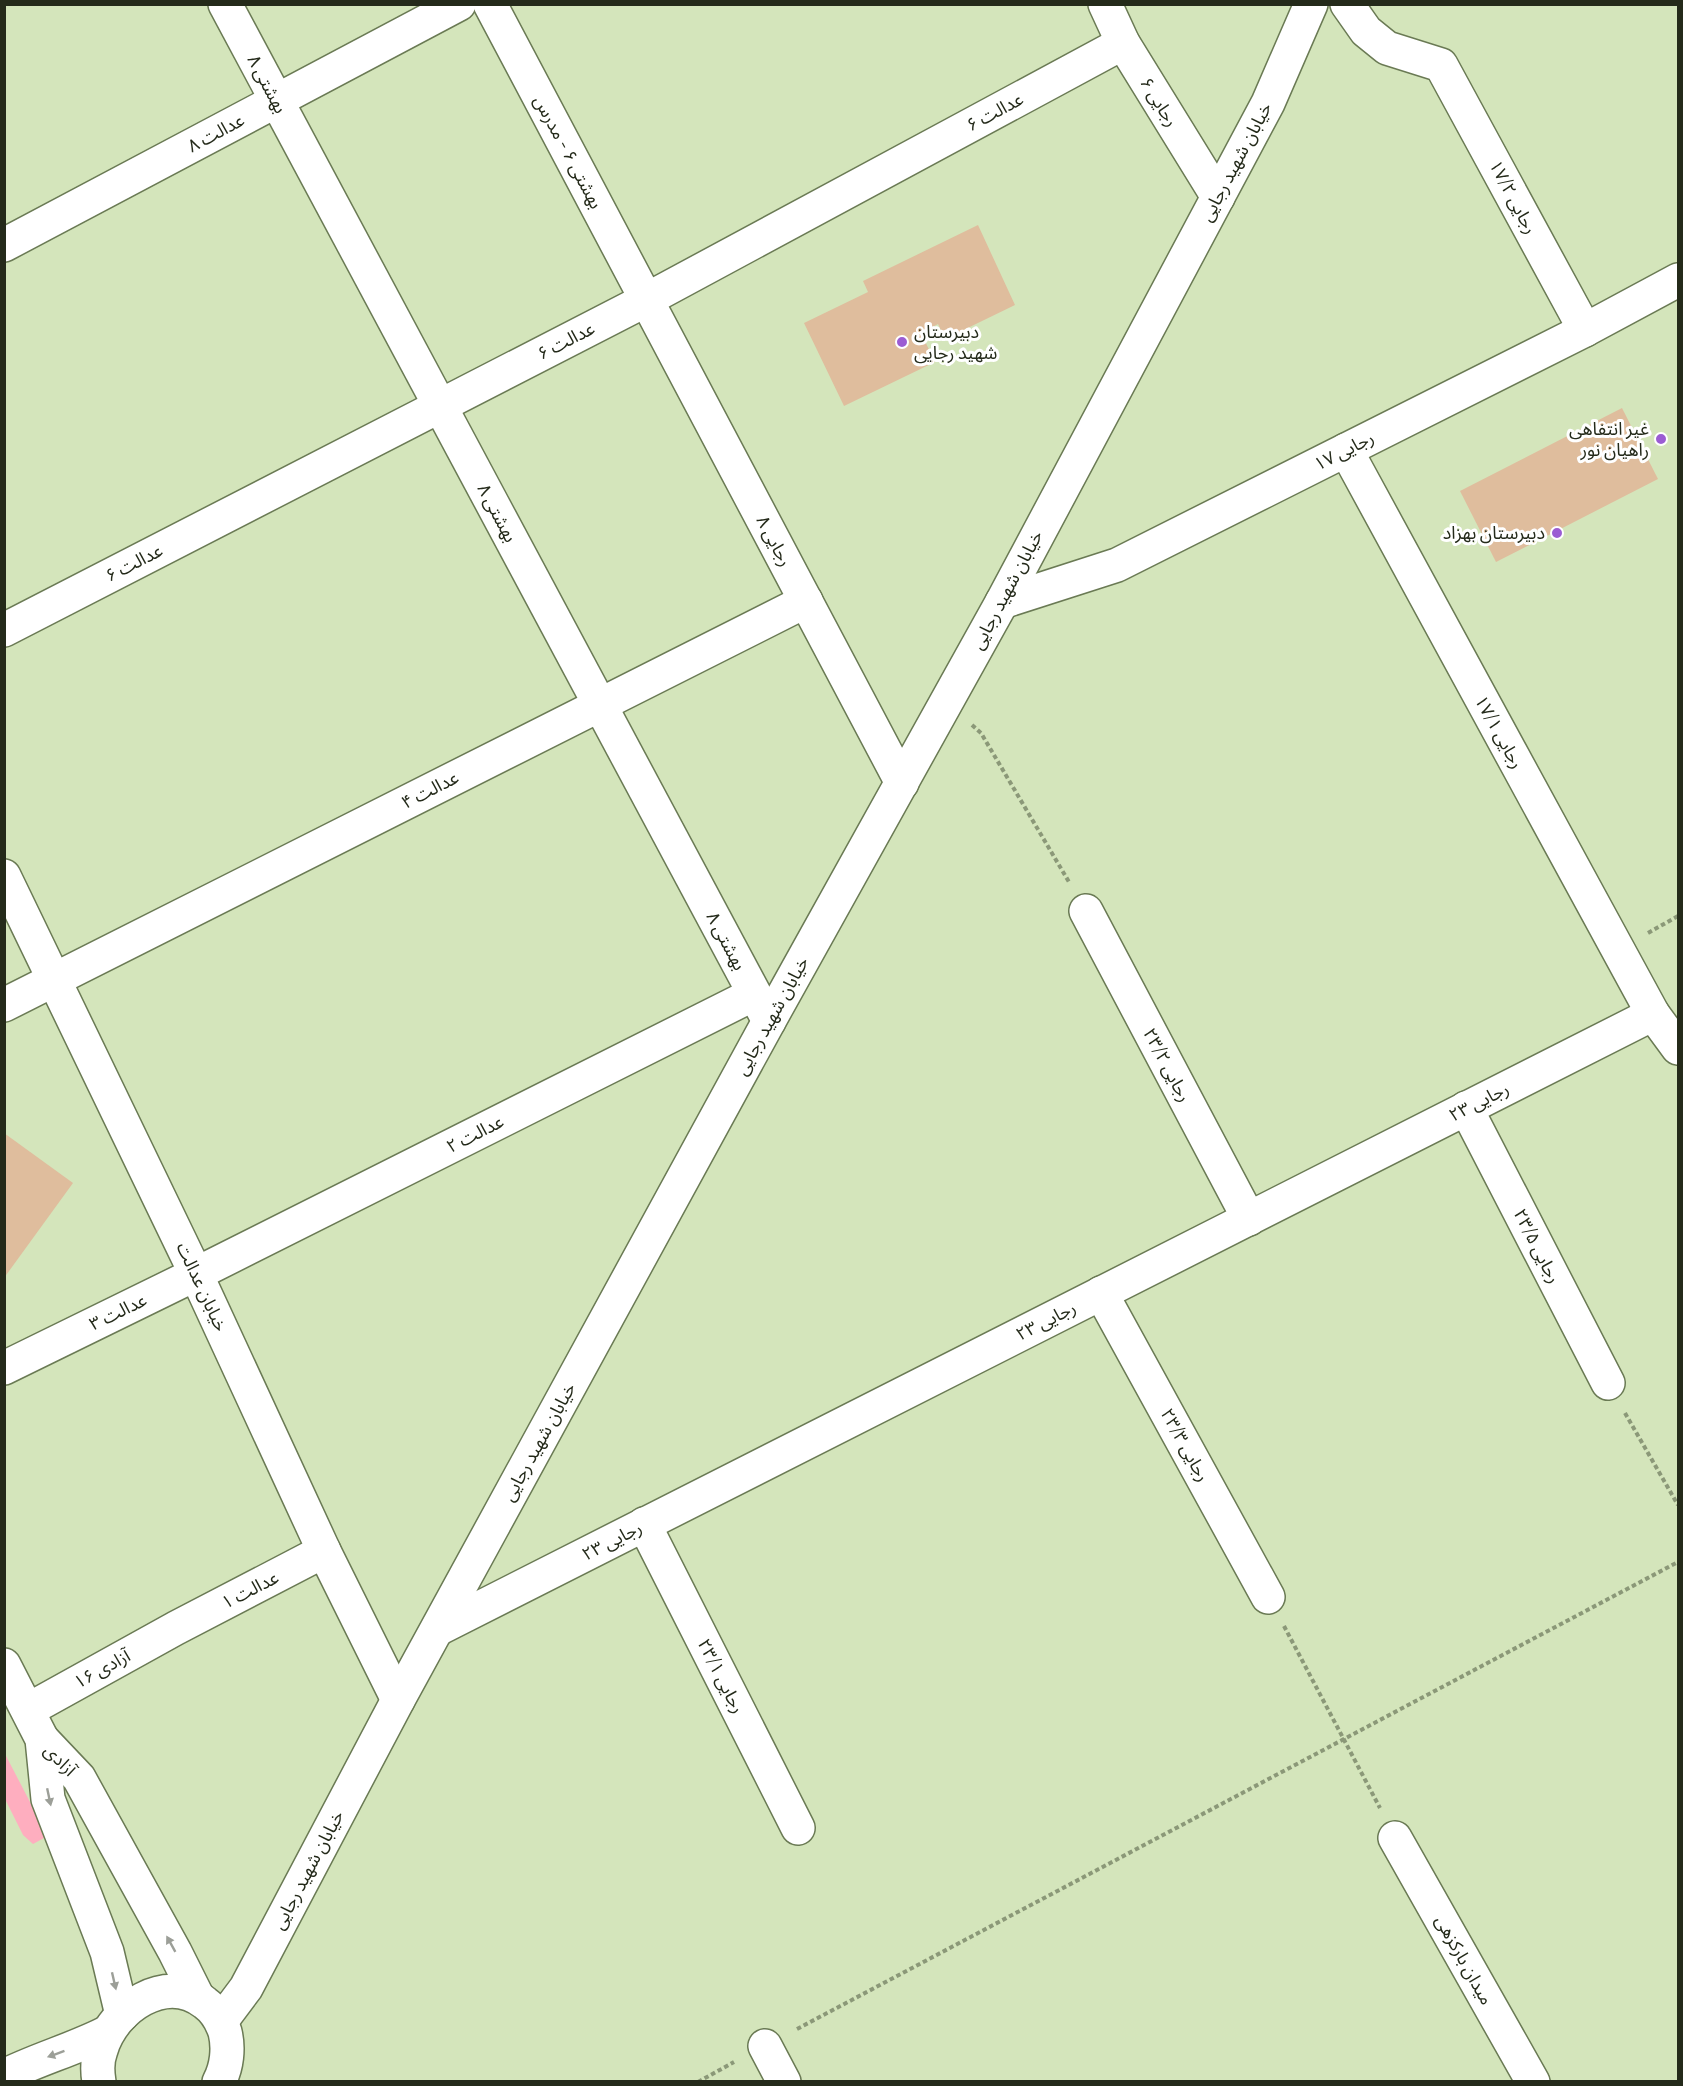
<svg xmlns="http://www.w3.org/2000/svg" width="1683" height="2086" font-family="Bitter,'Noto Sans Arabic',serif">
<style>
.green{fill:#feaebf}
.building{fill:#dfbd9d}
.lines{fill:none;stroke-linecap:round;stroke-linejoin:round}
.street-casing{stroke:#6a7a54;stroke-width:36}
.secondary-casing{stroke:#6a7a54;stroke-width:36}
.path{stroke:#8b9878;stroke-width:4;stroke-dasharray:4.5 3;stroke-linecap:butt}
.street{stroke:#fff;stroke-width:33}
.secondary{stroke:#fff;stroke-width:33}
.oneway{fill:#9c9f98}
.poi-dot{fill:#9b5cd3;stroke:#fff;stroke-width:2}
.labels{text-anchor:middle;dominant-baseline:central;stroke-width:6;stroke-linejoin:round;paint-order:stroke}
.street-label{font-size:18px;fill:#242a1a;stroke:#fff}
.poi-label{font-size:18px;fill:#242a1a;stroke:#fff;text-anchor:end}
</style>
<rect width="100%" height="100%" fill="#d4e5bb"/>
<path class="green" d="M4 1752 43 1827 44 1838 33 1844 23 1835 5 1799Z"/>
<g class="building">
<path d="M978 225 1015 305 945 339 938 324 921 333 935 362 844 406 804 323 868 292 863 281Z"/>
<path d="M1622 408 1658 479 1496 562 1460 491Z"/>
<path d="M4 1133 73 1183 4 1278Z"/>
</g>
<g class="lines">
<defs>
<g id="street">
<path d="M225 4 769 1021"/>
<path d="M490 4 902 783"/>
<path d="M1105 4 1123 43 1218 197"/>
<path d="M1347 4 1366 31 1387 48 1441 65 1585 330"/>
<path d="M4 245 459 4"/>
<path d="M1346 450 1653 1014 1678 1048"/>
<path d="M1002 602 1117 565 1585 330 1678 280"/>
<path d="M4 630 646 300 1123 43"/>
<path d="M1086 911 1249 1219"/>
<path d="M4 1005 806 601"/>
<path d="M1466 1108 1608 1383"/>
<path d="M1101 1293 1268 1597"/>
<path d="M4 1368 196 1274 754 994"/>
<path d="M644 1524 798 1828"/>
<path d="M438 1629 1653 1014"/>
<path d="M28 1710 176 1628 324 1551"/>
<path d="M1395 1838 1533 2082"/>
<path d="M765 2046 784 2082"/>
<path d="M4 2076C38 2059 75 2049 108 2032"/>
</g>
<g id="secondary">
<path d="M4 876 196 1274 324 1551 398 1700"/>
<path d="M4 1665 42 1739 48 1799 107 1952 122 2015"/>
<path d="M42 1739 79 1778 175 1952 197 1996"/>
<path d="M222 2020 246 1988 398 1700 769 1021 1002 602 1268 103 1311 4"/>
<path d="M99 2082C97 2070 97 2060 101 2050 113 2008 166 1972 205 2003 216 2011 221 2020 225 2032 229 2048 227 2067 219 2082"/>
</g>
</defs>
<use href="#street" class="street-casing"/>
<use href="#secondary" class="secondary-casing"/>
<g class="path">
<path d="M972 725 981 733 1069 882"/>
<path d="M1648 933 1678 916"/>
<path d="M1625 1413 1678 1505"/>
<path d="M1284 1626 1380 1808"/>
<path d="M797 2029 1678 1562"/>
<path d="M698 2082 734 2062"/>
</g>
<use href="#street" class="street"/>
<use href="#secondary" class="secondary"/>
</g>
<defs><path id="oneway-solid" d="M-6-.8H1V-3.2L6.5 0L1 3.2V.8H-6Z" transform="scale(1.5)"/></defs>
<g class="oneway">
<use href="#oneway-solid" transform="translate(49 1797) rotate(78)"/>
<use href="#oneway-solid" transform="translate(171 1944) rotate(-119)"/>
<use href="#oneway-solid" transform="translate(114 1981) rotate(77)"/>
<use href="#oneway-solid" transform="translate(56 2054) rotate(160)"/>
</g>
<g class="poi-dot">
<circle cx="902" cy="342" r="6"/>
<circle cx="1661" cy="439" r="6"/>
<circle cx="1557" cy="533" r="6"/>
</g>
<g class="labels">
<g class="street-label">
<text transform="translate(267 84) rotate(62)">بهشتی ۸</text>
<text transform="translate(1159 102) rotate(58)">رجایی ۶</text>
<text transform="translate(995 112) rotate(-28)">عدالت ۶</text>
<text transform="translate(216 133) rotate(-28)">عدالت ۸</text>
<text transform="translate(568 152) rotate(62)">بهشتی ۶ - مدرس</text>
<text transform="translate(1236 162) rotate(-62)">خیابان شهید رجایی</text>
<text transform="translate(1513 197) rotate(62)">رجایی ۱۷/۲</text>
<text transform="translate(566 341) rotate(-27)">عدالت ۶</text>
<text transform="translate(1344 451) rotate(-27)">رجایی ۱۷</text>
<text transform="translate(497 513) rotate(62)">بهشتی ۸</text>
<text transform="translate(774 541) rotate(62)">رجایی ۸</text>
<text transform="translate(134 563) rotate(-27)">عدالت ۶</text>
<text transform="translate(1007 590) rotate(-62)">خیابان شهید رجایی</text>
<text transform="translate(1499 732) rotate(61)">رجایی ۱۷/۱</text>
<text transform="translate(430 790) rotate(-27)">عدالت ۴</text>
<text transform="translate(726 941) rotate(62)">بهشتی ۸</text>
<text transform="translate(772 1016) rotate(-61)">خیابان شهید رجایی</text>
<text transform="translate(1167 1065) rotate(62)">رجایی ۲۳/۲</text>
<text transform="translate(1479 1102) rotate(-27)">رجایی ۲۳</text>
<text transform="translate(475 1134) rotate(-27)">عدالت ۲</text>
<text transform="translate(1537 1246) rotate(63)">رجایی ۲۳/۵</text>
<text transform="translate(202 1287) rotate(65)">خیابان عدالت</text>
<text transform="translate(118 1312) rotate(-26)">عدالت ۳</text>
<text transform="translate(1046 1321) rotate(-27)">رجایی ۲۳</text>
<text transform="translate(539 1442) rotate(-61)">خیابان شهید رجایی</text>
<text transform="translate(1185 1445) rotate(61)">رجایی ۲۳/۳</text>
<text transform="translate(612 1541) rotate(-27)">رجایی ۲۳</text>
<text transform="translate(250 1590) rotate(-27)">عدالت ۱</text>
<text transform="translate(102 1669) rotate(-29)">آزادی ۱۶</text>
<text transform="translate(721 1676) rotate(63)">رجایی ۲۳/۱</text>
<text transform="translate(60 1760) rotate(45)">آزادی</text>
<text transform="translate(308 1870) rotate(-62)">خیابان شهید رجایی</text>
<text transform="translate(1464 1960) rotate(61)">میدان بارکزهی</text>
</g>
<g class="poi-label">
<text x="914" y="332" text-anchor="start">دبیرستان<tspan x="914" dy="21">شهید رجایی</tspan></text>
<text x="1649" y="429">غیر انتفاهی<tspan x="1649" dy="21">راهیان نور</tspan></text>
<text x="1545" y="533">دبیرستان بهزاد</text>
</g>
</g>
<rect width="1683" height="2086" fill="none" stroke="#242a1a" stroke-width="12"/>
</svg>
